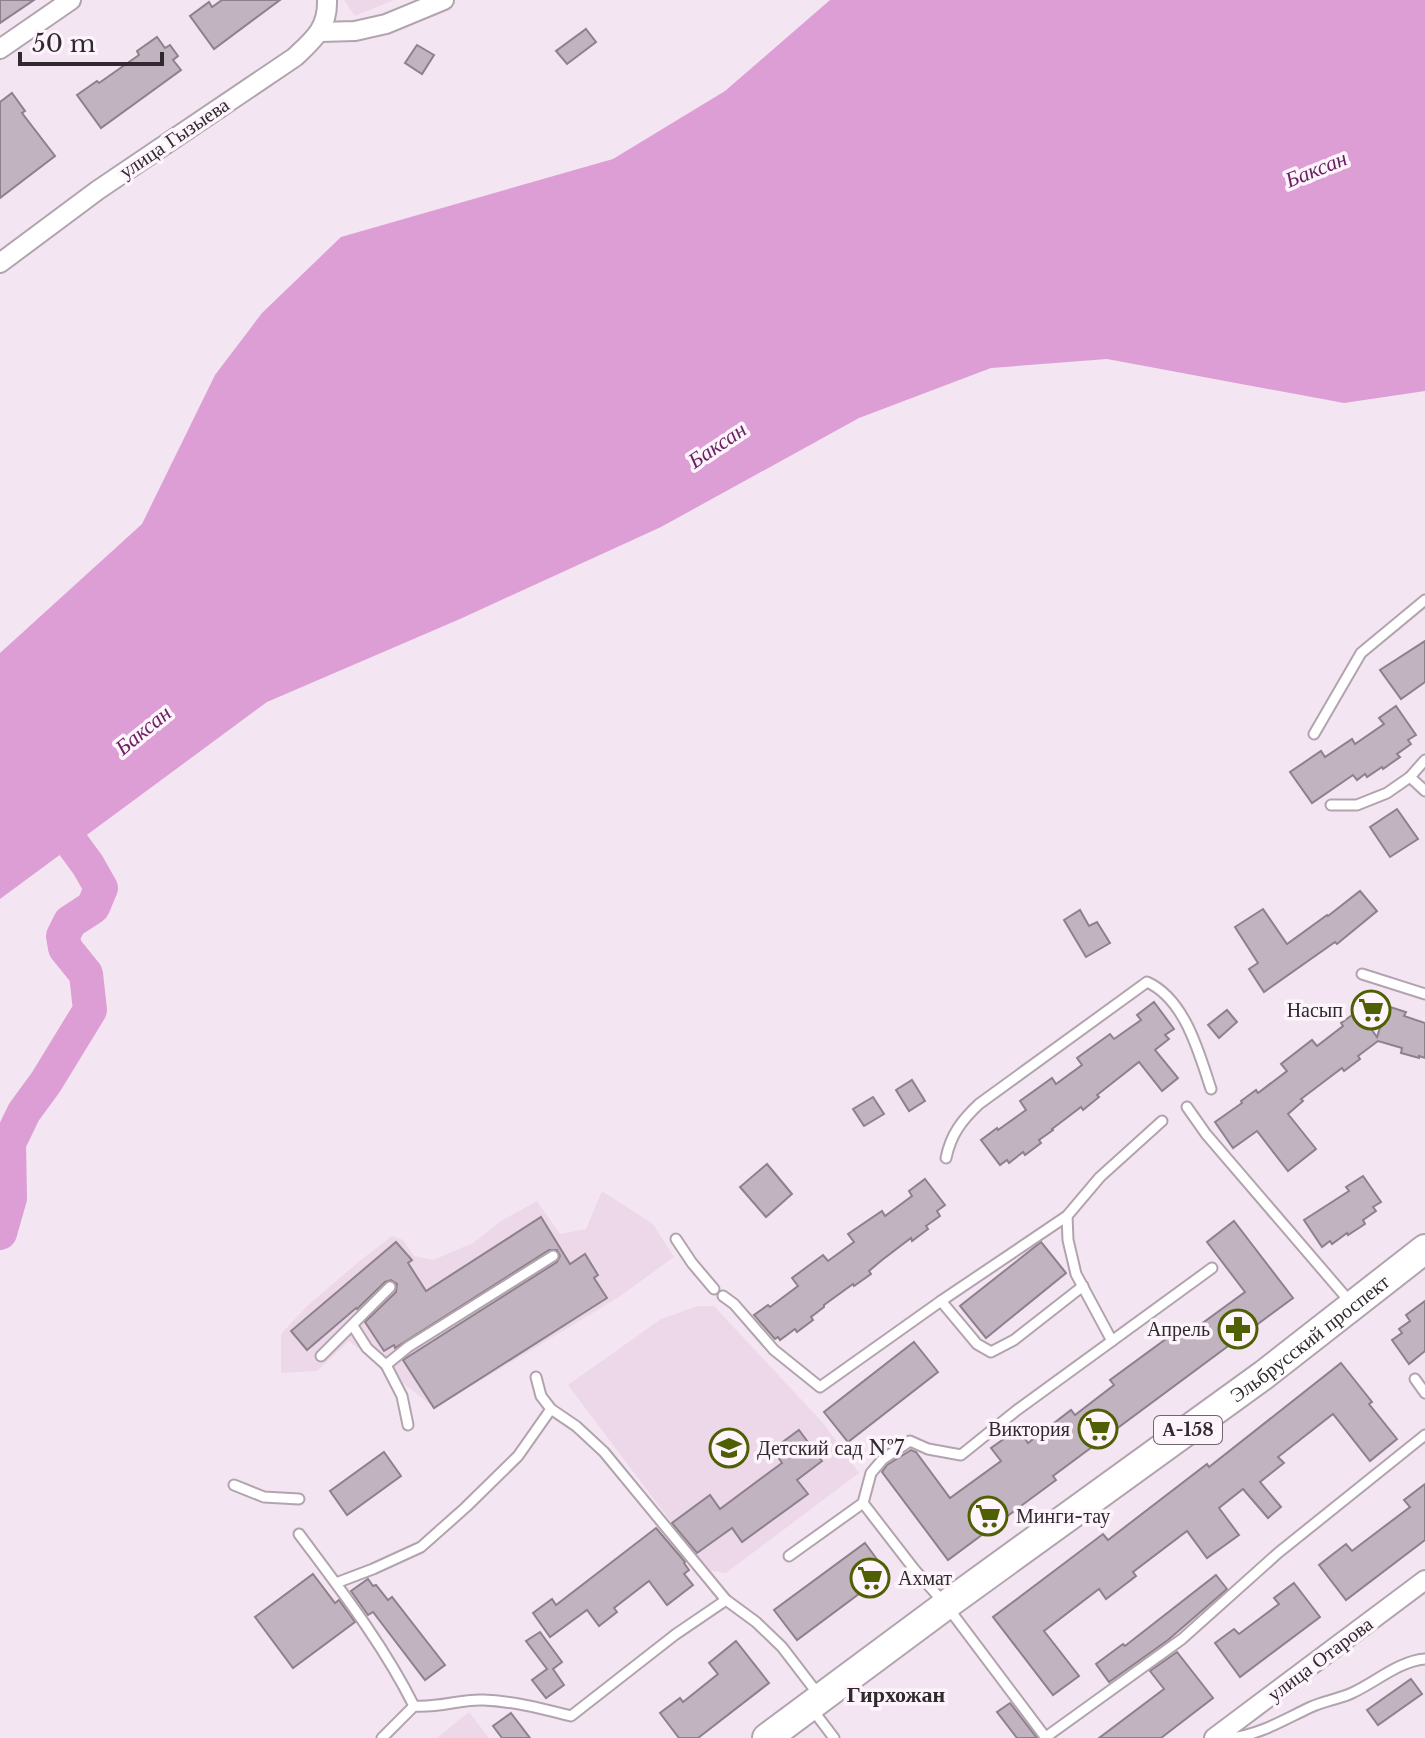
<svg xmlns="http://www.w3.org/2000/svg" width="1425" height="1738" font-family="'Libre Baskerville',serif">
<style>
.built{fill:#edd8ea}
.water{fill:#dd9ed5}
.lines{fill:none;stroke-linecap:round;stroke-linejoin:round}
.river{stroke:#dd9ed5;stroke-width:34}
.building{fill:#c1b3bf;stroke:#8e818c;stroke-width:2}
.lane-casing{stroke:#b2a4af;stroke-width:13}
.street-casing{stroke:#b2a4af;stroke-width:22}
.primary-casing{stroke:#b2a4af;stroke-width:32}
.lane{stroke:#fff;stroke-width:9}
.street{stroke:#fff;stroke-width:18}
.primary{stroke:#fff;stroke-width:28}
.labels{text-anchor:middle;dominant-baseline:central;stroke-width:7;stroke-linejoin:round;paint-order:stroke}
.shield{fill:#fef4fc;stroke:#6e676c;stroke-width:2}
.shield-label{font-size:18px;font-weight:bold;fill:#302a2f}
.street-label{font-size:20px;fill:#302a2f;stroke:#fef4fc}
.poi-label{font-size:20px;fill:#302a2f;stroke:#fef4fc;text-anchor:end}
.water-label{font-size:22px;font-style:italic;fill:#681f63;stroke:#fef4fc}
.neighbourhood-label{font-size:22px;font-weight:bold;fill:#302a2f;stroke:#fef4fc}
</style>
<rect width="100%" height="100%" fill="#f4e5f2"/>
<g class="built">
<path d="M344 0H394L355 16Z"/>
<path d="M602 1191 653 1224 674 1257 619 1297 435 1408 349 1341 317 1371 281 1373V1334L307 1306 361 1260 392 1236 403 1240 414 1256 433 1260 473 1243 501 1221 537 1201 560 1234 586 1229Z"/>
<path d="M698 1306H714L824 1424 859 1473 726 1573 707 1570 568 1385 661 1319Z"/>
<path d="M469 1712 489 1738H437Z"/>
</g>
<path class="water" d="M830 0H1425V391L1344 403 1107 359 991 368 859 418 661 527 460 619 267 702 0 899V653L142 524 215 375 262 313 341 237 613 159 725 91Z"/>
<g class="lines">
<path class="river" d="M0 1233 10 1198 9 1143 24 1112 46 1082 90 1010 86 974 65 948 63 936 70 922 93 907 101 888 88 865 47 809"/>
</g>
<g class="building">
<path d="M0 0H34L0 23Z"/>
<path d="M222 0H280L214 49 190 16 209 2 212 7Z"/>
<path d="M586 29 596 42 567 64 556 51Z"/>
<path d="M157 37 165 48 170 45 178 56 173 60 181 70 101 128 77 95 97 81 99 83 139 55 137 51Z"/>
<path d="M417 45 434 55 422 74 405 63Z"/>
<path d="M12 93 25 111 22 113 55 156 0 198V102Z"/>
<path d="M1425 641V682L1401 699 1380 670Z"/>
<path d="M1396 706 1416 735 1408 740 1411 744 1397 754 1400 757 1383 769 1382 767 1367 777 1365 774 1357 780 1353 775 1312 803 1290 772 1321 751 1325 757 1352 739 1355 744 1384 724 1379 718Z"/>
<path d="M1397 809 1418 839 1390 857 1370 827Z"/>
<path d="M1360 891 1377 911 1337 944 1335 942 1264 992 1249 969 1258 963 1235 927 1263 909 1287 944 1327 915 1328 916Z"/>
<path d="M1080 910 1089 926 1097 922 1110 943 1086 957 1064 920Z"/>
<path d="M1154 1002 1174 1029 1165 1035 1169 1039 1155 1050 1178 1078 1162 1091 1139 1062 1097 1095 1099 1097 1083 1110 1081 1107 1052 1129 1053 1130 1039 1140 1041 1143 1025 1155 1023 1152 1009 1163 1007 1160 1000 1165 981 1140 997 1128 998 1130 1026 1110 1020 1101 1052 1078 1056 1084 1082 1065 1077 1058 1110 1034 1114 1039 1141 1020 1137 1015Z"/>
<path d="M1387 1006 1406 1012 1404 1016 1425 1023V1058L1419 1056V1058L1401 1053 1402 1048 1378 1041 1358 1056 1360 1059 1344 1071 1342 1068 1301 1099 1303 1101 1288 1114 1316 1149 1288 1171 1257 1131 1233 1148 1215 1122 1242 1103 1241 1101 1256 1090 1258 1093 1287 1071 1281 1064 1312 1040 1317 1046 1343 1026 1341 1023 1358 1011 1377 1037Z"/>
<path d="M1227 1010 1237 1022 1219 1038 1208 1025Z"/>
<path d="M912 1080 925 1101 909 1111 896 1090Z"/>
<path d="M873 1097 884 1114 864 1126 853 1109Z"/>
<path d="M767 1164 792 1194 766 1217 740 1187Z"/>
<path d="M1363 1176 1381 1202 1373 1207 1376 1211 1363 1220 1365 1224 1348 1235 1347 1233 1332 1244 1330 1241 1322 1247 1304 1220 1349 1191 1346 1187Z"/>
<path d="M925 1179 945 1205 937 1211 940 1216 926 1226 928 1229 912 1241 911 1238 882 1260 869 1271 871 1274 854 1286 853 1284 824 1305V1307L811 1317 813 1320 797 1332 795 1329 780 1340 778 1337 775 1339 754 1315 768 1305 770 1307 798 1286 792 1278 823 1255 828 1261 854 1242 848 1234 882 1211 885 1216 912 1196 909 1191Z"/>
<path d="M541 1217 570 1264 585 1254 598 1275 594 1278 607 1298 434 1408 403 1360 557 1262 560 1256 557 1250H549L395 1348 394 1345 384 1351 365 1322 396 1292 397 1284 391 1280 385 1282 357 1309 356 1308 307 1350 291 1331 396 1242 412 1260 408 1263 426 1291Z"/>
<path d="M1234 1221 1293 1298 1053 1476 1056 1480 948 1560 882 1472 887 1465 911 1450 916 1452 950 1498 1001 1461 991 1448 1018 1429 1028 1443 1071 1410 1075 1415 1114 1385 1110 1380 1181 1328 1186 1335 1245 1292 1207 1242Z"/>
<path d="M1041 1242 1066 1273 986 1338 960 1306Z"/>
<path d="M1425 1301V1351L1409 1364 1392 1340 1402 1333 1399 1329 1410 1321 1406 1315Z"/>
<path d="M914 1342 938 1372 848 1442 824 1412Z"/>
<path d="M1341 1363 1372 1402 1369 1404 1397 1439 1370 1461 1333 1414 1278 1457 1284 1463 1260 1482 1281 1507 1268 1518 1243 1489 1219 1508 1239 1535 1207 1558 1187 1531 1133 1572 1136 1576 1106 1599 1099 1589 1044 1631 1079 1676 1053 1695 993 1617 1103 1534 1108 1540 1207 1464 1209 1467Z"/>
<path d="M799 1430 822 1461 797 1480 808 1494 742 1542 732 1528 697 1553 672 1523 710 1495 720 1509 782 1463 773 1449Z"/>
<path d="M384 1452 401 1476 347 1515 330 1491Z"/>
<path d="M1425 1484V1540L1346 1600 1319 1565 1346 1544 1352 1551 1410 1507 1404 1500Z"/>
<path d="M656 1528 685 1562 684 1563 689 1570 684 1574 693 1585 667 1605 649 1581 614 1608 617 1612 599 1626 587 1610 550 1637 533 1613 552 1599 556 1605Z"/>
<path d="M865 1543 887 1573 797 1640 774 1610Z"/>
<path d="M313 1574 335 1603 339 1600 355 1622 293 1668 255 1617Z"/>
<path d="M1216 1575 1227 1589 1168 1640 1109 1682 1096 1664 1123 1644 1125 1646Z"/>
<path d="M368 1579 373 1586 376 1585 388 1600 392 1597 445 1665 425 1680 373 1612 368 1615 351 1591Z"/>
<path d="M1294 1583 1320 1617 1240 1677 1215 1643 1234 1629 1239 1634 1279 1604 1274 1598Z"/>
<path d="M540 1632 562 1662 553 1669 564 1685 546 1698 532 1680 547 1669 526 1641Z"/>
<path d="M736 1641 769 1683 698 1738H679L660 1713 680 1698 683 1702 718 1674 709 1663Z"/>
<path d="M1177 1652 1213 1698 1161 1738H1099L1164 1689 1150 1671Z"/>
<path d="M1411 1679 1422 1694 1378 1725 1367 1710Z"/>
<path d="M1010 1703 1037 1738H1017L997 1712Z"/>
<path d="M511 1713 530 1738H502L493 1726Z"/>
</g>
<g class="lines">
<defs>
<g id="lane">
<path d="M1314 734 1361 653 1425 600"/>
<path d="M1425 760 1410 777 1425 791"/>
<path d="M1331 805H1357L1387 793 1410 777"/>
<path d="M1362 974 1425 994"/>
<path d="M1187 1107 1206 1134 1351 1303"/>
<path d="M946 1158C951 1134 962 1120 979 1104L1147 982C1185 999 1199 1053 1211 1089"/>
<path d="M1067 1216 1068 1240 1076 1274 1112 1341"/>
<path d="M676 1239 692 1263 714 1289"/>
<path d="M723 1296 734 1304 774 1350 820 1387 941 1301 1067 1216 1100 1177 1162 1121"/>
<path d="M941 1301 977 1344 991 1352 1014 1340 1083 1286"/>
<path d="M353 1326 367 1348 386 1365"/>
<path d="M321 1356 390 1287"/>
<path d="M536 1377 541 1396 551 1409 576 1426 604 1452 726 1600 756 1622 782 1647 818 1694"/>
<path d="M1415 1379 1425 1393"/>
<path d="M408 1425 402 1396 386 1365 408 1347 553 1256"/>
<path d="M234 1485 264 1497 299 1499"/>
<path d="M863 1503 914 1569 946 1605 1046 1738"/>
<path d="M299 1534C340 1589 383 1644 414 1706 440 1708 460 1699 483 1700 513 1701 543 1709 571 1716L676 1634 726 1600"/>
<path d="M789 1556 863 1503 871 1473 883 1459 910 1441 928 1449 961 1455 1017 1410 1212 1268"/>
<path d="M336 1583 373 1569 421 1547 466 1507 518 1456 551 1409"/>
<path d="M812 1709 834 1738"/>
<path d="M1046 1737 1182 1639 1278 1553 1425 1435"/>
<path d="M382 1738 414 1706"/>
<path d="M1230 1738C1260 1735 1285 1719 1311 1707 1324 1701 1339 1699 1352 1693 1376 1682 1399 1661 1425 1659"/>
</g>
<g id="street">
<path d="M320 32 355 31 386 24 444 0"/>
<path d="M0 49 71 0"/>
<path d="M0 263 98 190 295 57C314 39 328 28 327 0"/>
<path d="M1214 1738 1425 1580"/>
</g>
<g id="primary">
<path id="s1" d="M767 1738 946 1605 1265 1374 1425 1249"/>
</g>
</defs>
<use href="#lane" class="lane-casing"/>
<use href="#street" class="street-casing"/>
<use href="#primary" class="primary-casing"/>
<use href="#lane" class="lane"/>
<use href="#street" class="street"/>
<use href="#primary" class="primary"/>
</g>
<defs>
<symbol id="supermarket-ring" viewBox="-11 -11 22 22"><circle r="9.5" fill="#fef4fc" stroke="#4f5f03" stroke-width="1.5"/><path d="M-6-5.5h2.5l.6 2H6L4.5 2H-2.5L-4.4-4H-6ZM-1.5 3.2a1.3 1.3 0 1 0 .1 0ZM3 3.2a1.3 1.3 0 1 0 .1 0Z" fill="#4f5f03"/></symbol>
<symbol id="pharmacy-ring" viewBox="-11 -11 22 22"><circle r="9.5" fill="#fef4fc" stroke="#4f5f03" stroke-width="1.5"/><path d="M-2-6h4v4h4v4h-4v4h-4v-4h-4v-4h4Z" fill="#4f5f03"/></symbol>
<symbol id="school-ring" viewBox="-11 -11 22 22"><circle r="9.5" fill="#fef4fc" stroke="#4f5f03" stroke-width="1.5"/><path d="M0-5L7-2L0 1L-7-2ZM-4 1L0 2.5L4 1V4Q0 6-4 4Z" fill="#4f5f03"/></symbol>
</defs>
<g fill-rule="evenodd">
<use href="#supermarket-ring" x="1349" y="988" width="44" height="44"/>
<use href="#pharmacy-ring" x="1216" y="1307" width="44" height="44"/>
<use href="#supermarket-ring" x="1076" y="1407" width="44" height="44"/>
<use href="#school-ring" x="707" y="1426" width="44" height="44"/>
<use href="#supermarket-ring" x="966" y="1494" width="44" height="44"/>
<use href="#supermarket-ring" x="848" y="1556" width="44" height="44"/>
</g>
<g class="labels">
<rect class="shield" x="1154" y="1416" width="68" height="28" rx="6"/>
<g class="shield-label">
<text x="1188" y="1430">А-158</text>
</g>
<g class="street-label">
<text transform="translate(174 138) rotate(-34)">улица Гызыева</text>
<text stroke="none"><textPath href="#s1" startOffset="674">Эльбрусский проспект</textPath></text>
<text transform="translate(1320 1659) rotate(-37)">улица Отарова</text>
</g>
<g class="poi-label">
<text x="1343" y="1010">Насып</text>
<text x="1210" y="1329">Апрель</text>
<text x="1070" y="1429">Виктория</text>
<text x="757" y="1448" text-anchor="start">Детский сад №7</text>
<text x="1016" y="1516" text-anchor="start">Минги-тау</text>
<text x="898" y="1578" text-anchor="start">Ахмат</text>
</g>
<g class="water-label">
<text transform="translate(1316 169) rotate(-22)">Баксан</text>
<text transform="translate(717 445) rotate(-34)">Баксан</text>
<text transform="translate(143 730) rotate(-39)">Баксан</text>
</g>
<g class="neighbourhood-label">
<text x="896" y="1694">Гирхожан</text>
</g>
</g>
<path d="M20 52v12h142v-12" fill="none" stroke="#302a2f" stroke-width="4"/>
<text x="32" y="52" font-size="24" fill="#302a2f" stroke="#fef4fc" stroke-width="6" paint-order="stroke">50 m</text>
</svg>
